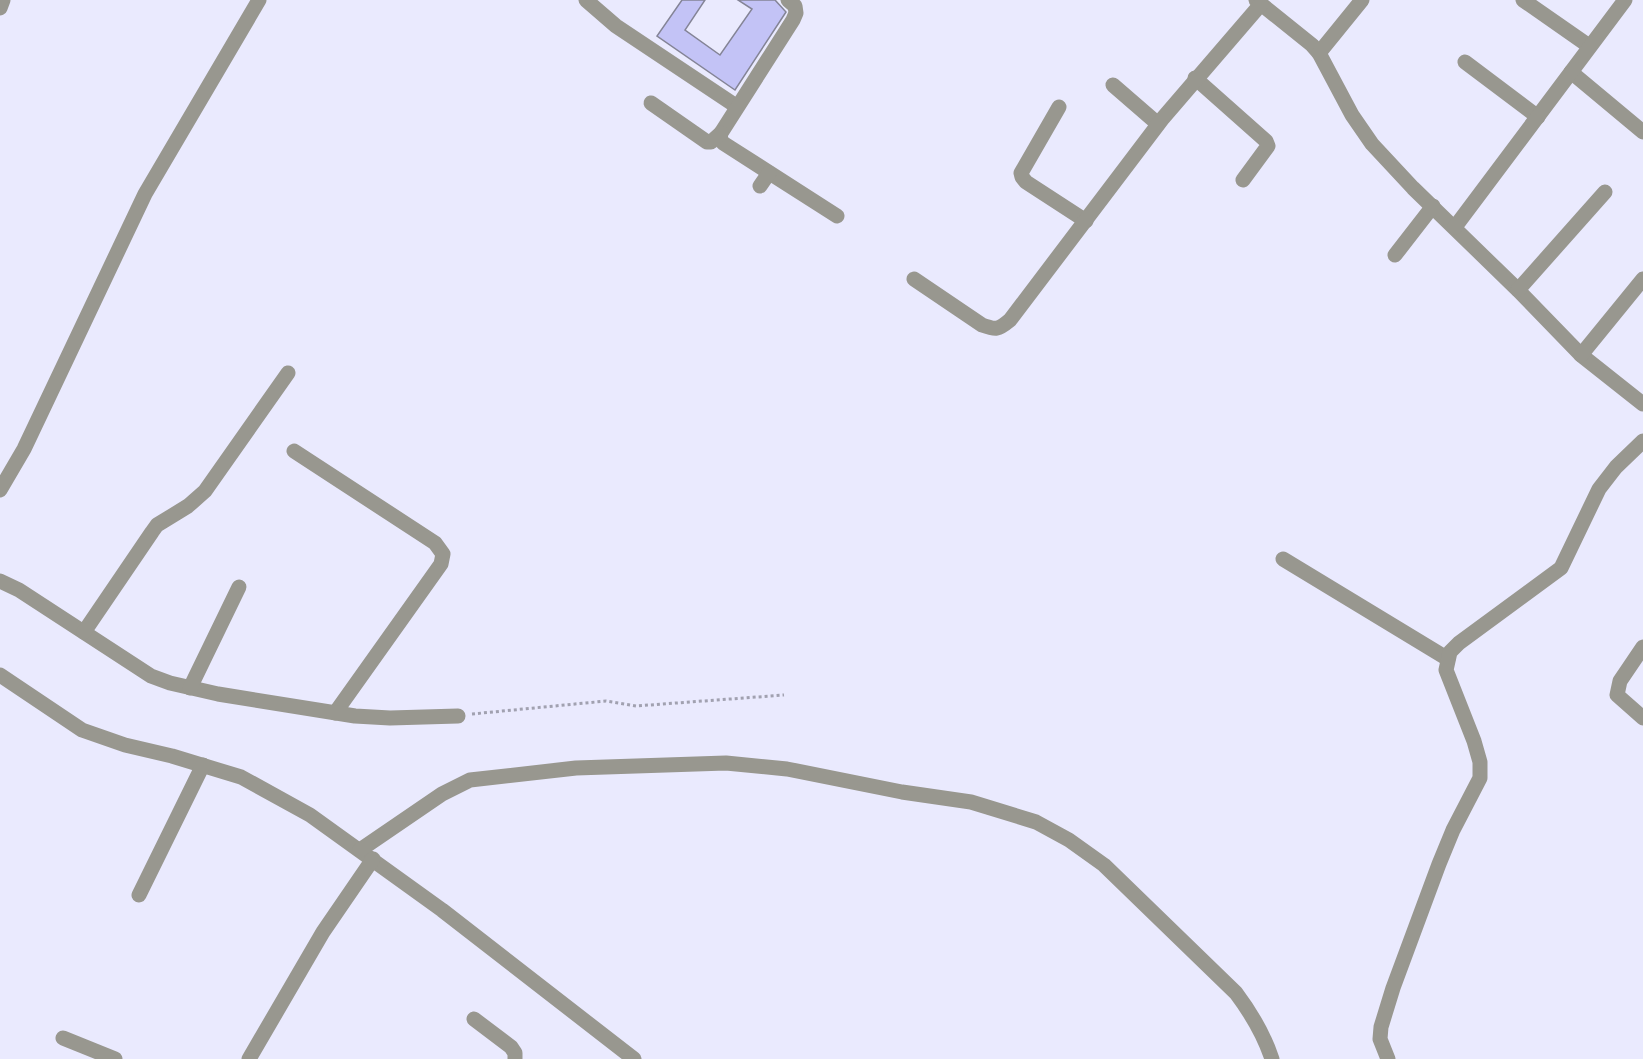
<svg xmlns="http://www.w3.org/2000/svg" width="1643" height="1059" font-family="'Varela Round',sans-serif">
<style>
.building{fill:#c3c3f6;stroke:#848496;stroke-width:1.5}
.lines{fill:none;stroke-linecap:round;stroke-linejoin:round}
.path{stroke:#a1a1b0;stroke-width:3;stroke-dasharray:3 3;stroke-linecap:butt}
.minor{stroke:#98978f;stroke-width:15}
</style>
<rect width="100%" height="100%" fill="#eaeafe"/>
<path class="building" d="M682 0H705L685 30 720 55 752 9 738 0H775L786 12 735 90 657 36Z"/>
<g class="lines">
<path class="path" d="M472 714 606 701 636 706 784 695"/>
<g class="minor">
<path d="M586 0 616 26 736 106"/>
<path d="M788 0 795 6 796 13 793 20 721 133 720 138 723 143 837 216"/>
<path d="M1256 0 1312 45 1319 53 1352 115 1372 144 1413 188 1518 290 1581 355 1643 404"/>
<path d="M1523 0 1589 46"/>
<path d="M0 8 3 0"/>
<path d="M1319 53 1362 0"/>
<path d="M1465 62 1538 117"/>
<path d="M1571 72 1643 132"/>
<path d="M1195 78 1266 141 1268 146 1243 180"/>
<path d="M1113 85 1158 124"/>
<path d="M651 103 707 142H711L721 133"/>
<path d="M1059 107 1021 173 1022 177 1026 182 1086 221"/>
<path d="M760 186 769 173"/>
<path d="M1455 227 1625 0"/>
<path d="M1395 255 1433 206"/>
<path d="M914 279 982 325C996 330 998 330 1010 320L1163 118 1261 4"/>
<path d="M1518 290 1605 192"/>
<path d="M1581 355 1643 279"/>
<path d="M294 451 435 543 443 554 441 564 335 713"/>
<path d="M0 490 24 449 145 194 259 0"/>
<path d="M1283 559 1448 659"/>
<path d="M0 581 19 590 151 676 170 683 218 694 355 716 390 718 458 716"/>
<path d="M84 632 152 532 157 525 188 506 205 491 288 373"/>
<path d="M1643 647 1620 681 1617 695 1643 718"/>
<path d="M0 675 82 730 125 745 172 756 241 777 310 815 442 910 634 1059"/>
<path d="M190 688 239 587"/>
<path d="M360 850 442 794 470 780 576 768 726 763 787 769 902 792 971 802 1036 822 1069 840 1104 865 1236 993C1251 1013 1264 1035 1272 1059"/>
<path d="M139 895 203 765"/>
<path d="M474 1019 511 1047 515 1053V1059"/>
<path d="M63 1038 115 1059"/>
<path d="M249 1059 323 932 373 859"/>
<path d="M1388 1059 1380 1039 1381 1027 1393 988 1439 864 1453 830 1480 778V762L1474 741 1446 670 1450 652 1459 643 1561 568 1599 489 1616 467 1643 441"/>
</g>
</g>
</svg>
